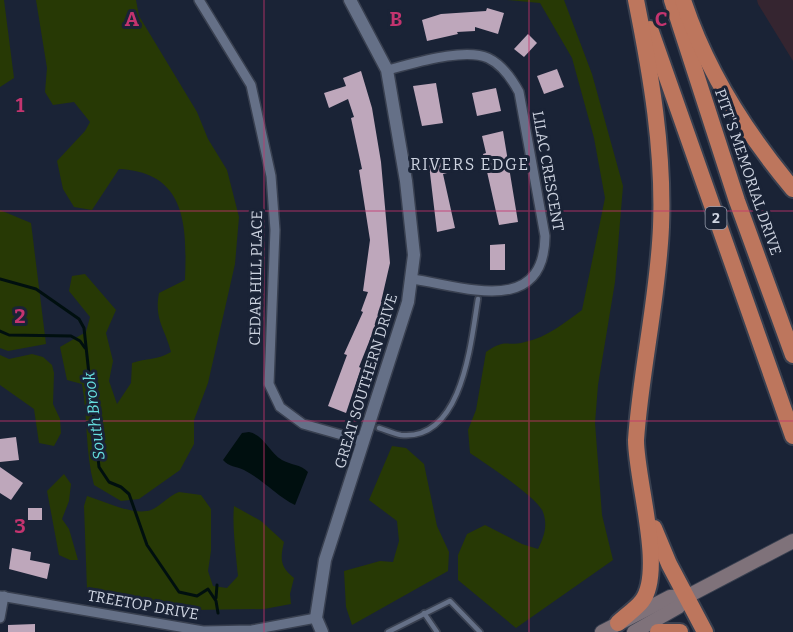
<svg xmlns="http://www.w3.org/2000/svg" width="793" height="632" font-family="Bitter,serif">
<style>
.commercial{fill:#352530}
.green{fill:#273905}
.water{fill:#000f0f}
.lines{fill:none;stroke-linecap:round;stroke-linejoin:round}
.stream{stroke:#000f0f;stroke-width:3}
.building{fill:#bea7bb}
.service-casing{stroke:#394050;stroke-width:8}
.minor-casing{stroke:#394050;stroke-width:12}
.tertiary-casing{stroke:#394050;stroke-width:15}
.secondary-casing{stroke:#394050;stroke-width:16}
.motorway-casing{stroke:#394050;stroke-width:20}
.service{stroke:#657087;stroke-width:4.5}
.minor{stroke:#657087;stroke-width:9}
.tertiary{stroke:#657087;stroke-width:12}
.secondary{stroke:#7f727a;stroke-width:14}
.motorway{stroke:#bd765d;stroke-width:16}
.grid{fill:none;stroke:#c4346f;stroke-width:1.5;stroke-opacity:0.55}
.labels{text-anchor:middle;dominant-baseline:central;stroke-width:6;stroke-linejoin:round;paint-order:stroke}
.shield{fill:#1a2336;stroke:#989fae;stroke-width:1.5}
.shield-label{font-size:14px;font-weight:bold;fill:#ced4e1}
.street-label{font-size:15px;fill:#ced4e1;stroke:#1a2336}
.neighbourhood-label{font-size:16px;letter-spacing:1.5px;fill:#ced4e1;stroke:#1a2336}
.water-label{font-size:16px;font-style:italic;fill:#66dfdf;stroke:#1a2336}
.grid-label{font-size:20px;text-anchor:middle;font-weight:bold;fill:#c4346f;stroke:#1a2336;stroke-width:6;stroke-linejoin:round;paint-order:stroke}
</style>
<rect width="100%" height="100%" fill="#1a2336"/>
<path class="commercial" d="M757 0H793V61L758 4Z"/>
<g class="green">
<path d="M0 0H4L14 78 0 87Z"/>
<path d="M36 0H136L139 16 197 112 208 139 227 170 239 217 235 264 208 383 194 420V444L180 470 139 499 121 501 94 485C85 452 88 418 82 384L67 380 60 347 86 332 90 317 69 291 72 276 85 274 116 310 106 333 113 361 109 381 117 404 131 383 132 363C146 358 158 360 171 352 165 328 154 320 159 293L185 280C187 227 187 172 119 169L92 210 74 207 63 189 57 161 85 131 90 122 74 102 53 105 45 92 47 68Z"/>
<path d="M507 0H564L592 74 623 186 615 282 598 385 595 423 602 515 613 560 516 628 458 580V555L467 534 485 525 522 544 538 549C544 537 548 526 543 512 538 498 485 463 470 453L468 430 476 410 486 352C506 338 506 347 525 342 548 337 564 323 582 310L605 198 594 138 572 58 540 3Z"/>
<path d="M0 210 31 223 46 344 8 351 0 348Z"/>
<path d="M32 354 43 357 52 365 54 373 53 404 60 419 61 433 54 446 39 443 34 409 0 385V355L9 359Z"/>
<path d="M392 446 406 448 424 464 437 526 449 552 448 571 352 625 346 607 344 571 380 561 393 562 399 541 397 521 369 500Z"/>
<path d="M64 474 71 484 69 501 62 519 69 529 78 560H70L59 555 47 491Z"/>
<path d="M179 492 201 495 211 509V551L208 571 213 586 227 588 238 576C236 554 232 526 234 506L261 521 284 542C280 559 280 567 294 578L290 594 291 604 264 609 189 610 87 589 84 506 87 496C104 501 133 516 151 510 161 506 168 496 179 492Z"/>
</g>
<path class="water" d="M249 432C264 435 269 452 282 460 290 465 301 464 308 472L295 505C277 496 262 479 244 470 236 466 229 467 223 460L242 433Z"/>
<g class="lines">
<g class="stream">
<path d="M0 279 36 289 79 319 84 328 99 467 109 482 121 487 129 494 147 545 179 592 197 596 208 589 216 601 218 613"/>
<path d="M0 331 9 335 71 336 80 341 85 348"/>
<path d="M216 598 217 585"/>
</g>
</g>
<g class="building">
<path d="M487 8 504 13 498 34 475 27V31L457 32 458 34 427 41 422 20 441 14 486 11Z"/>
<path d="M528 34 537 43 524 57 514 49Z"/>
<path d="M557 69 564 87 544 94 537 76Z"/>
<path d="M361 71 372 108 381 162 390 263 381 302 384 304 359 367 361 368 346 413 328 406 347 355 344 354 363 312 361 311 368 292 363 291 370 240 359 170 362 169 351 118 354 117 348 99 329 108 324 93 346 86 343 78Z"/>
<path d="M436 83 443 123 422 126 413 86Z"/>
<path d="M496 88 501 111 477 116 472 93Z"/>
<path d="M503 131 518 222 499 225 483 154 486 153 482 136Z"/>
<path d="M445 162 447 173 443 174 455 228 437 232 429 165Z"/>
<path d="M505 244V270H490V245Z"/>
<path d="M16 437 19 460 0 462V439Z"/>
<path d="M0 467 23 483 11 500 0 493Z"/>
<rect x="28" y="508" width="14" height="12"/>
<path d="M12 548 31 552 30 560 50 564 47 579 9 569Z"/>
<path d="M35 624V632H8V625Z"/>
</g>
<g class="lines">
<defs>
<g id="service">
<path d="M379 428C386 430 394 434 401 435 463 441 471 341 478 299"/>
<path d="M424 613 437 632"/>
<path d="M388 632 450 601 480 632"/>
</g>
<g id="minor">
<path d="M199 0 251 85 271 176 275 230 269 384 280 407 303 424 363 441"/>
<path d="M387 70C412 64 464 47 488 58 503 65 512 79 519 92L545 236C544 318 463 286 412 279"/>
<path d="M0 596 203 631 252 630 316 618"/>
<path d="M0 618 4 596"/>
</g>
<path id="tertiary" d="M322 632 316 618 325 560 408 302 414 255 406 181 387 70 350 0"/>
<g id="secondary">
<path d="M602 632 670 597 688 596 793 541"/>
<path d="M634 632 678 607 688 596"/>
</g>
<g id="motorway">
<path d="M672 0 737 201 793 355"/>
<path d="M683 0C706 70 746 133 793 189"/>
<path d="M650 29 793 436"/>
<path d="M654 528 669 564 705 632"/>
<path d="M618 623C625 616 636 609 642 601 665 571 636 480 636 440 641 369 658 298 661 227 664 150 651 75 636 0"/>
<path d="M658 632H680"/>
</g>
</defs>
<use href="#service" class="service-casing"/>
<use href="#minor" class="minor-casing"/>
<use href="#tertiary" class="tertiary-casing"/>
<use href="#secondary" class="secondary-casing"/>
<use href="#motorway" class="motorway-casing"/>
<use href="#service" class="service"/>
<use href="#minor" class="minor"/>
<use href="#tertiary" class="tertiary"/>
<use href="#secondary" class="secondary"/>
<use href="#motorway" class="motorway"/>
</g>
<path class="grid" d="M264 0V632M529 0V632M0 211H793M0 421H793"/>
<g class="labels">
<rect class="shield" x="705.5" y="207" width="21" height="22" rx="4.5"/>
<g class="shield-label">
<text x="716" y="218">2</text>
</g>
<g class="street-label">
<text transform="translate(548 171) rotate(80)">LILAC CRESCENT</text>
<text transform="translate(748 172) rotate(71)">PITT'S MEMORIAL DRIVE</text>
<text transform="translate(256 278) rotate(-89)">CEDAR HILL PLACE</text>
<text transform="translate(366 381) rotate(-73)">GREAT SOUTHERN DRIVE</text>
<text transform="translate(143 605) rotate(10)">TREETOP DRIVE</text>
</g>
<g class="neighbourhood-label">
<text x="470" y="164">RIVERS EDGE</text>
</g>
<g class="water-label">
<text transform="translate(94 416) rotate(-97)">South Brook</text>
</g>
</g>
<g class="grid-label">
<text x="132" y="26">A</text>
<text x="396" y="26">B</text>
<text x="661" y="26">C</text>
<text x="20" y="112">1</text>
<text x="20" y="323">2</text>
<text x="20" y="533">3</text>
</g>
</svg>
